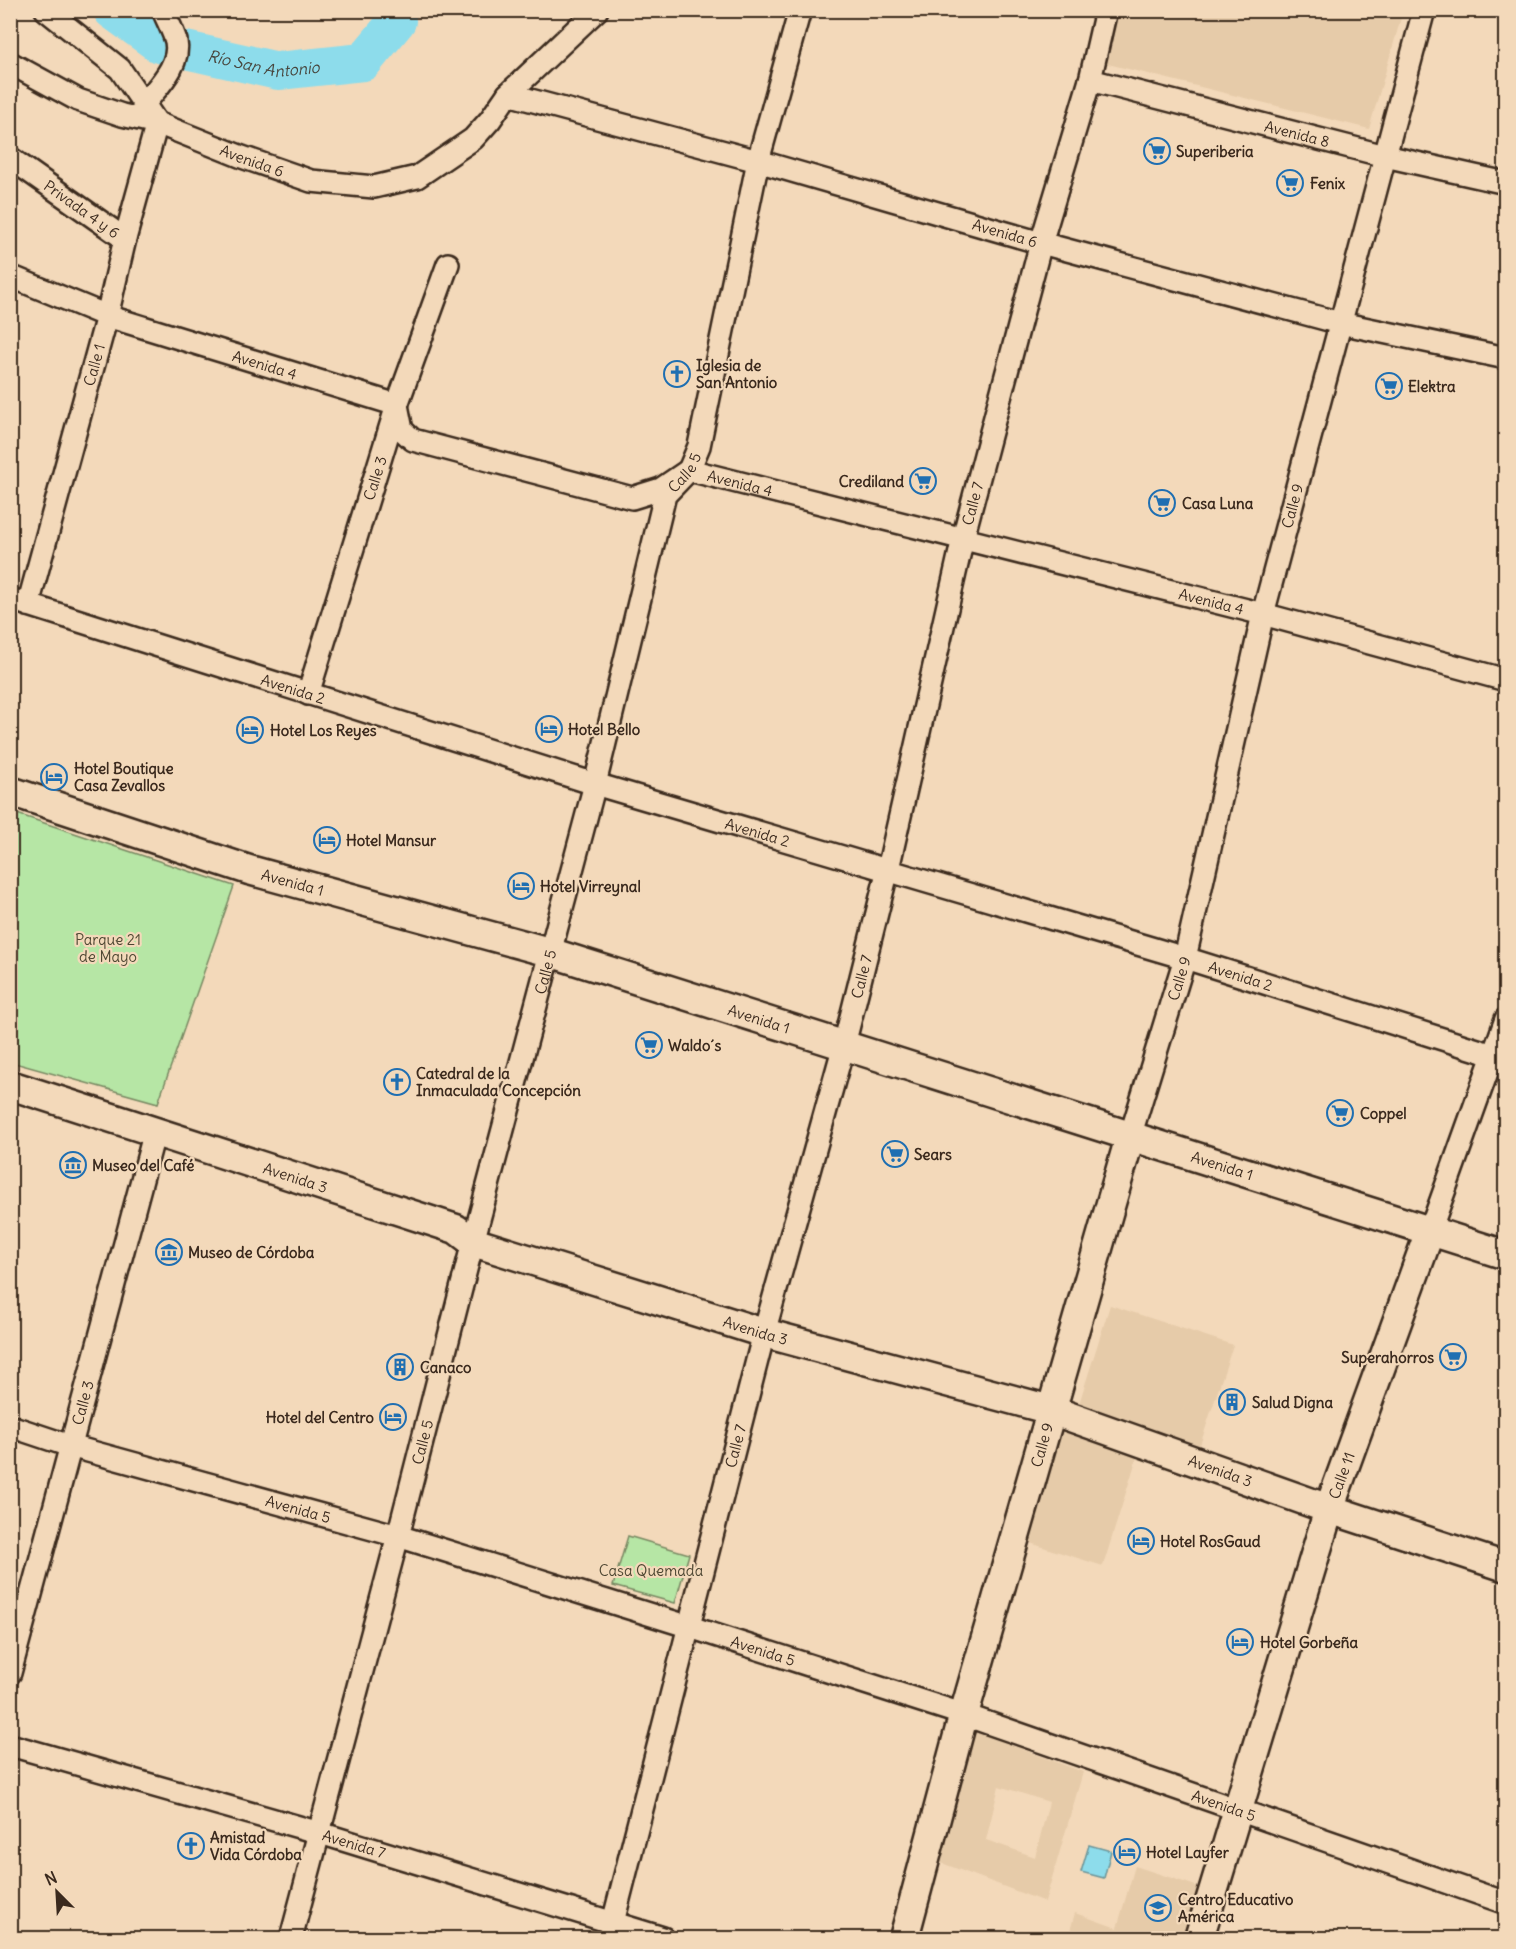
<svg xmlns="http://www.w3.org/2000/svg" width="1516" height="1949" font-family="Delius,sans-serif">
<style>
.built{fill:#e6cba9;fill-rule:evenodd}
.green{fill:#b6e6a5;stroke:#788862;stroke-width:1.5}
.water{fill:#8ddceb;stroke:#6c9599;stroke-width:1.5}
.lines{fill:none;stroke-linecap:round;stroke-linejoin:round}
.river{stroke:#8ddceb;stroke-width:38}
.street-casing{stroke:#3b2a1e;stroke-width:26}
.secondary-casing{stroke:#3b2a1e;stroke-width:33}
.street{stroke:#f3d9ba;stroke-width:21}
.secondary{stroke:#f3d9ba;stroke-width:28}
.labels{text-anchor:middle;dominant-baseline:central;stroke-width:4.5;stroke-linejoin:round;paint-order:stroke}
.street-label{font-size:15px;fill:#3b2a1e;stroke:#f3d9ba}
.poi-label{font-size:15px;font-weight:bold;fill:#3b2a1e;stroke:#f3d9ba;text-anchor:start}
.park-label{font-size:15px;fill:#4d4632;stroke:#f3d9ba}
.water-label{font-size:16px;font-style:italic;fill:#47453d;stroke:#f3d9ba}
</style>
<rect width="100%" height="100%" fill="#f3d9ba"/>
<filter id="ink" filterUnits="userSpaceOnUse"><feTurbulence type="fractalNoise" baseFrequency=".0167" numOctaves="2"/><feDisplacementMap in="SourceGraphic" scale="12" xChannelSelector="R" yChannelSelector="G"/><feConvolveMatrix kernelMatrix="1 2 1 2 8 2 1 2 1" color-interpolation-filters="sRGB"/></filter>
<g filter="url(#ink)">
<g class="built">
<path d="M1119 11H1403L1369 129 1104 63Z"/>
<path d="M1110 1305 1233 1345 1199 1448 1078 1407Z"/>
<path d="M1059 1427 1138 1454 1103 1566 1027 1542Z"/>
<path d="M974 1731 1083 1772 1045 1902 939 1862ZM999 1786 1049 1802 1035 1857 986 1840Z"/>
<path d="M1135 1866 1199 1887 1184 1938H1068L1075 1913 1117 1928Z"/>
</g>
<g class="green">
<path d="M11 812 234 886 158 1103 11 1062Z"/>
<path d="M628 1536 689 1554 675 1603 613 1586Z"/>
</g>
<path class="water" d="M1089 1845 1111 1851 1104 1878 1081 1872Z"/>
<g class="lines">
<path class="river" id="s1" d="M112 10 159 44 278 71 363 62 397 21 396 10"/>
<defs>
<g id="street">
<path id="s2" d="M10 63 78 100 122 115 157 123 242 157 311 181 374 187 417 177 473 139 490 120 508 94 597 10"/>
<path id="s3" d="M1090 80 1385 156 1506 183"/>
<path id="s4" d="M508 94 758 161 1041 243 1340 323 1506 358"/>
<path d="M145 103C158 86 181 65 176 41 173 31 167 20 163 10"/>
<path id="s5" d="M10 158 125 239"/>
<path id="s6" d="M10 276 107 316 397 405 402 430 413 440 632 498 661 489 689 470 1263 614 1506 680"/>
<path id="s7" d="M10 599 595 784 1185 958 1506 1059"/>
<path id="s8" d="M28 605 107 316 125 239 157 123 120 69 46 10"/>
<path id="s9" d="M308 694 397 405 448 264"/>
<path id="s10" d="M1130 1137 1185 958 1263 614 1424 10"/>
<path d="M1430 1231 1506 1019"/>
<path id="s11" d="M10 1426 70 1446 398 1536 690 1627 965 1715 1506 1903"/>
<path id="s12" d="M10 1673 155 1131"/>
<path id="s13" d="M10 1745 320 1833 663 1938"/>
<path id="s14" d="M291 1938 398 1536 473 1242 595 784 665 495 689 470 699 446 758 161 800 10"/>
<path id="s15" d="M609 1938 764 1333 844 1045 888 869 963 538 1041 243 1090 80 1106 10"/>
</g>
<g id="secondary">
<path id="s16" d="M10 791 249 870 549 952 1506 1255"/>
<path id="s17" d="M10 1085 456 1229 473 1242 764 1333 1051 1410 1329 1509 1506 1567"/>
<path id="s18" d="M904 1938 960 1728 1130 1137"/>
<path id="s19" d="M1199 1938 1329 1509 1430 1231"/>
</g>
</defs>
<use href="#street" class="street-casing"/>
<use href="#secondary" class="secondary-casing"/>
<use href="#street" class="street"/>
<use href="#secondary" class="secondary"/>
</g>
</g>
<defs>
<symbol id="supermarket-ring" viewBox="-11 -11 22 22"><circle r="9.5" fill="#f3d9ba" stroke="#1f6fb2" stroke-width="1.5"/><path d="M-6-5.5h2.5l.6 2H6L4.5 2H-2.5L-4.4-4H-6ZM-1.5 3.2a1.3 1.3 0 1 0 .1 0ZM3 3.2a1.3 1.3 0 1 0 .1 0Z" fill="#1f6fb2"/></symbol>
<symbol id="church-ring" viewBox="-11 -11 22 22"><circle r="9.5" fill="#f3d9ba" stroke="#1f6fb2" stroke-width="1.5"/><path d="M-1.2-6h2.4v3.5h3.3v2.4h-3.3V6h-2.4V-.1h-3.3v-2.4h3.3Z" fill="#1f6fb2"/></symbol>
<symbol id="hotel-ring" viewBox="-11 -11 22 22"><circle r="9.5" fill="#f3d9ba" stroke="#1f6fb2" stroke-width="1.5"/><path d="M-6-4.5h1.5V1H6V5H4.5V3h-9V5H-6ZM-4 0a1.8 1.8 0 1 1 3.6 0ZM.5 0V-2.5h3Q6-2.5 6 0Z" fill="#1f6fb2"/></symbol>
<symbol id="museum-ring" viewBox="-11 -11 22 22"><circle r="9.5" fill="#f3d9ba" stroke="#1f6fb2" stroke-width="1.5"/><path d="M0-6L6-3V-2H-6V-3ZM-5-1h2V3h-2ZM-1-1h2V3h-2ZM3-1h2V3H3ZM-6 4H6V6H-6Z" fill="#1f6fb2"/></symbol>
<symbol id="building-ring" viewBox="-11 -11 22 22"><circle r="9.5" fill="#f3d9ba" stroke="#1f6fb2" stroke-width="1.5"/><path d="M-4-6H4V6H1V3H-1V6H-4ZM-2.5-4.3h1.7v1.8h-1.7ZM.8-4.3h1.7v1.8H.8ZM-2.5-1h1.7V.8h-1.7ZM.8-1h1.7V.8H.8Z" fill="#1f6fb2"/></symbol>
<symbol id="school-ring" viewBox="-11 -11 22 22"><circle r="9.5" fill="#f3d9ba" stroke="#1f6fb2" stroke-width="1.5"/><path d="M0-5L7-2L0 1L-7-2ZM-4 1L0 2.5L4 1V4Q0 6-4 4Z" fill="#1f6fb2"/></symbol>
</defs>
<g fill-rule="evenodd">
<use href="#supermarket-ring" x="1142" y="136" width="30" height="30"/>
<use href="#supermarket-ring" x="1275" y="168" width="30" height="30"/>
<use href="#church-ring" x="662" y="359" width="30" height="30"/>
<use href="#supermarket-ring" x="1374" y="371" width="30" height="30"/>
<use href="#supermarket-ring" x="908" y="466" width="30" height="30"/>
<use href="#supermarket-ring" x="1147" y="488" width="30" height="30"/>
<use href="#hotel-ring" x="534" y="714" width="30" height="30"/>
<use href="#hotel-ring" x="235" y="715" width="30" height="30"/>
<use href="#hotel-ring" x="39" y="762" width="30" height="30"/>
<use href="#hotel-ring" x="312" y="825" width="30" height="30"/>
<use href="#hotel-ring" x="506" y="871" width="30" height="30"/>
<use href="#supermarket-ring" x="634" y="1030" width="30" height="30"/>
<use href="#church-ring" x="382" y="1067" width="30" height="30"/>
<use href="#supermarket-ring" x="1325" y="1098" width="30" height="30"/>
<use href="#supermarket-ring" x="880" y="1139" width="30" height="30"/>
<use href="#museum-ring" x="58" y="1150" width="30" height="30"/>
<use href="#museum-ring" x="154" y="1237" width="30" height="30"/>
<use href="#supermarket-ring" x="1438" y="1342" width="30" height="30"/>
<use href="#building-ring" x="385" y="1352" width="30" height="30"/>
<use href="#building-ring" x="1217" y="1387" width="30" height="30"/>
<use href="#hotel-ring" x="378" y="1402" width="30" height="30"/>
<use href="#hotel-ring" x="1126" y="1526" width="30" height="30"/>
<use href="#hotel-ring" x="1225" y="1627" width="30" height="30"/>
<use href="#church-ring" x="176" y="1831" width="30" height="30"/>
<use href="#hotel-ring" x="1112" y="1837" width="30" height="30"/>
<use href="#school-ring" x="1143" y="1893" width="30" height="30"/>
</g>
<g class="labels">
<g class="street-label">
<text stroke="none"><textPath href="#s3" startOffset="214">Avenida 8</textPath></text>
<text stroke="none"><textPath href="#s2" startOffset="262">Avenida 6</textPath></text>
<text stroke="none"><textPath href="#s5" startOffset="88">Privada 4 y 6</textPath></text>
<text stroke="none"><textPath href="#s4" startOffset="516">Avenida 6</textPath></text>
<text stroke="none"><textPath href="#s8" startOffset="249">Calle 1</textPath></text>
<text stroke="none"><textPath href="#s6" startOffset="270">Avenida 4</textPath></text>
<text stroke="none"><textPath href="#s14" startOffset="1521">Calle 5</textPath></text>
<text stroke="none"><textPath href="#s9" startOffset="226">Calle 3</textPath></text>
<text stroke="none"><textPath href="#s6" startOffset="792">Avenida 4</textPath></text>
<text stroke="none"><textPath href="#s15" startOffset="1480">Calle 7</textPath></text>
<text stroke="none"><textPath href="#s10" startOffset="652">Calle 9</textPath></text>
<text stroke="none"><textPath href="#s6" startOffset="1278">Avenida 4</textPath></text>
<text stroke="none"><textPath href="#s7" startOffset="297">Avenida 2</textPath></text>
<text stroke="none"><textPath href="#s7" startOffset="783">Avenida 2</textPath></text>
<text stroke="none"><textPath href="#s16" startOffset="297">Avenida 1</textPath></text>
<text stroke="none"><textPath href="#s14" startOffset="999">Calle 5</textPath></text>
<text stroke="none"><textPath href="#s15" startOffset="994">Calle 7</textPath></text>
<text stroke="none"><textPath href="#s7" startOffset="1287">Avenida 2</textPath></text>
<text stroke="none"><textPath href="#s10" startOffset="166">Calle 9</textPath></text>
<text stroke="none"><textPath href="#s16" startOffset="783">Avenida 1</textPath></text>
<text stroke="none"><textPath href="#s16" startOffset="1269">Avenida 1</textPath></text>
<text stroke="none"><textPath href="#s17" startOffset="300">Avenida 3</textPath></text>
<text stroke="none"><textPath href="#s17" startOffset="786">Avenida 3</textPath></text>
<text stroke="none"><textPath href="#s12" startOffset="280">Calle 3</textPath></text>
<text stroke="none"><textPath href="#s14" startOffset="513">Calle 5</textPath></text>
<text stroke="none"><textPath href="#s15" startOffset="508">Calle 7</textPath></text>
<text stroke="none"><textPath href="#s18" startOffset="512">Calle 9</textPath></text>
<text stroke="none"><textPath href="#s17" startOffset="1272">Avenida 3</textPath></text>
<text stroke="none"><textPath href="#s19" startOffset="484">Calle 11</textPath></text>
<text stroke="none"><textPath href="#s11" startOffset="300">Avenida 5</textPath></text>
<text stroke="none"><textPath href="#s11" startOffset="786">Avenida 5</textPath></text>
<text stroke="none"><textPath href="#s11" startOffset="1272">Avenida 5</textPath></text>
<text stroke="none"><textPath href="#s13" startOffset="358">Avenida 7</textPath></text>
</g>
<g class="poi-label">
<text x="1176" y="151">Superiberia</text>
<text x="1310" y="183">Fenix</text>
<text x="696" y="365">Iglesia de<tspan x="696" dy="17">San Antonio</tspan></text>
<text x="1408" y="386">Elektra</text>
<text x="904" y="481" text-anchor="end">Crediland</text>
<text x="1182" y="503">Casa Luna</text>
<text x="568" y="729">Hotel Bello</text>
<text x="270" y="730">Hotel Los Reyes</text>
<text x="74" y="768">Hotel Boutique<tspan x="74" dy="17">Casa Zevallos</tspan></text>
<text x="346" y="840">Hotel Mansur</text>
<text x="540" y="886">Hotel Virreynal</text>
<text x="668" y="1045">Waldo´s</text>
<text x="416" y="1073">Catedral de la<tspan x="416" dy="17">Inmaculada Concepción</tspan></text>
<text x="1360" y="1113">Coppel</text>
<text x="914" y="1154">Sears</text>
<text x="92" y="1165">Museo del Café</text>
<text x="188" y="1252">Museo de Córdoba</text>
<text x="1434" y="1357" text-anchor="end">Superahorros</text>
<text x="420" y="1367">Canaco</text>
<text x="1252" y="1402">Salud Digna</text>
<text x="374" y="1417" text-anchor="end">Hotel del Centro</text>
<text x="1160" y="1541">Hotel RosGaud</text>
<text x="1260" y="1642">Hotel Gorbeña</text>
<text x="210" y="1837">Amistad<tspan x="210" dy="17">Vida Córdoba</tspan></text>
<text x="1146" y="1852">Hotel Layfer</text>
<text x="1178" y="1899">Centro Educativo<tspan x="1178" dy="17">América</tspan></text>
</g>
<g class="park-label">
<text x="108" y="939">Parque 21<tspan x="108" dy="17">de Mayo</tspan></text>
<text x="651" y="1570">Casa Quemada</text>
</g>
<g class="water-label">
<text stroke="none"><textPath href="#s1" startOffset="165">Río San Antonio</textPath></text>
</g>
</g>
<rect width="1516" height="1949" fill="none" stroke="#f3d9ba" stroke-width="36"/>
<rect x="18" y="18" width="1480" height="1913" fill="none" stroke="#3b2a1e" stroke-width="2" filter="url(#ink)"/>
<g transform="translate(57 1892) rotate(336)" stroke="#f3d9ba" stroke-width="4.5" paint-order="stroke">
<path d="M0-4.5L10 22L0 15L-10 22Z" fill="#3b2a1e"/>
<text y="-9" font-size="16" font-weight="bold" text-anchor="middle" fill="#3b2a1e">N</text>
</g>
</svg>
